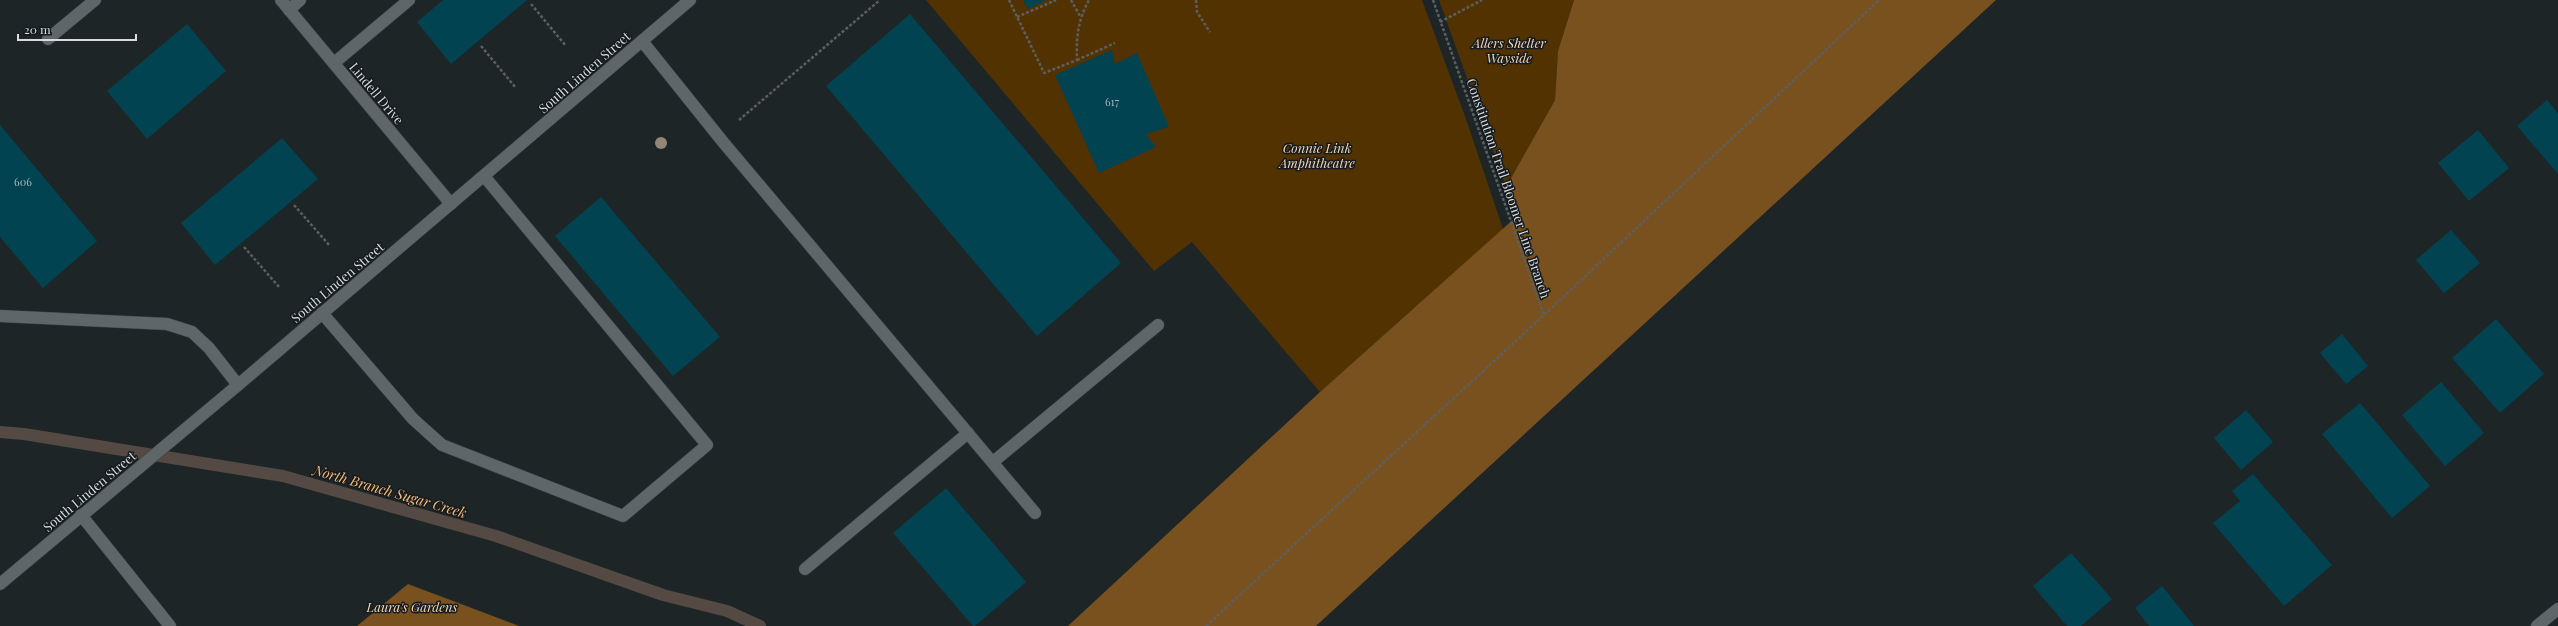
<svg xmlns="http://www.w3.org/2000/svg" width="2558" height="626" font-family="'Playfair Display',serif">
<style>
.green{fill:#533202}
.forest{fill:#79511f}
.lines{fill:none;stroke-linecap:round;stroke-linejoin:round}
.stream{stroke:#544a43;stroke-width:12}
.building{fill:#024352}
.lane-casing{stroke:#3a4042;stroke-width:13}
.street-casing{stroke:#3a4042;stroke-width:13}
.secondary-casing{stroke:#3a4042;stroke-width:13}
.path{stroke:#5a6062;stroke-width:2.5;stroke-dasharray:3 2;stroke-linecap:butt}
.lane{stroke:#5e6669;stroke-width:12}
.street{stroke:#5e6669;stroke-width:12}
.secondary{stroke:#5e6669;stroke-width:12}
.tree{fill:#948676}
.labels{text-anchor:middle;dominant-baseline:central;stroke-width:3;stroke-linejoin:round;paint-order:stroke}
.number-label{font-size:11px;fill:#a3b6bc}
.park-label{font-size:13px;font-style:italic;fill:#f4d6b6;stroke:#151b1e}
.street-label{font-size:13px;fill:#d9dddf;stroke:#151b1e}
.water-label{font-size:14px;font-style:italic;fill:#f7bb79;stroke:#151b1e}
</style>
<rect width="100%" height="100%" fill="#1e2527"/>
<g class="green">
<path d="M926 0H1422L1466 119 1503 229 1320 392 1192 242 1154 271Z"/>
<path d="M1439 0H1574L1558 51 1555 100 1506 187Z"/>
</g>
<g class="forest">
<path d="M1574 0H1996L1316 626H1068L1320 392 1516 217 1506 187 1555 100 1558 51Z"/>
<path d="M408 584 519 626H357Z"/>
</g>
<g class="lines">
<path class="stream" d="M0 432 24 434 283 476 496 536 663 595 727 611 760 626"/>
</g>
<g class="building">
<path d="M443 0H527L451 64 417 22Z"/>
<path d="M1023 0H1046L1028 9Z"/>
<path d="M910 14 1121 263 1037 336 826 86Z"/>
<path d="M187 24 226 71 147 139 107 91Z"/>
<path d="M1112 50 1115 64 1137 53 1169 127 1146 134 1156 147 1099 173 1055 75Z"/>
<path d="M2547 100 2558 113V174L2517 126Z"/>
<path d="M0 125 97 241 43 288 0 237Z"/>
<path d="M2478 130 2509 168 2469 201 2438 163Z"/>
<path d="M282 138 318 179 215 265 181 223Z"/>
<path d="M601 197 720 337 673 376 555 236Z"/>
<path d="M2451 230 2480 263 2444 293 2416 260Z"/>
<path d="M2496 319 2544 374 2500 413 2452 358Z"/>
<path d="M2342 334 2368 366 2346 384 2320 353Z"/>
<path d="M2441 382 2484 433 2445 466 2402 415Z"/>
<path d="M2360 403 2430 486 2392 518 2322 434Z"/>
<path d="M2246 410 2273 442 2241 470 2214 438Z"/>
<path d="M2253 474 2332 565 2284 606 2213 523 2240 501 2232 491Z"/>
<path d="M946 488 1026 582 975 626H973L893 533Z"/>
<path d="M2071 553 2112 599 2081 626H2067L2033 586Z"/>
<path d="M2162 586 2194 626H2149L2135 608Z"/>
</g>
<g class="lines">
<defs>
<g id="lane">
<path d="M289 10 300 0"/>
<path d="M48 39 95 0"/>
<path d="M642 41 723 142 1035 513"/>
<path d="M334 63 409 0"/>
<path d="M322 313 413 419 442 445 623 516 707 445 484 176"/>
<path d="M0 316 167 324 192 332 209 348 238 385"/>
<path d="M993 462 1158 325"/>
<path d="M81 515 170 626"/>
<path d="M805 569 968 433"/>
</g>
<g id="street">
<path d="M281 0 451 204"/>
<path d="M2537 626 2558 609"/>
</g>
<path id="secondary" d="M0 584 238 385 690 0"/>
</defs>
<use href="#lane" class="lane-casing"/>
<use href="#street" class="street-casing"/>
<use href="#secondary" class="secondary-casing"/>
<g class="path">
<path d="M1009 0 1044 73 1077 60C1076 37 1078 20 1089 0"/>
<path d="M1071 0 1080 16"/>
<path d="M1196 0 1197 12 1210 32"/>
<path d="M1433 0 1544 315"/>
<path d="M531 4 566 46"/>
<path d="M1017 17 1056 0"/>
<path d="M1440 22 1482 0"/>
<path d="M481 46 516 88"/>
<path d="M1077 60 1115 43"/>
<path d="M739 120 880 0"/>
<path d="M294 205 330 246"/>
<path d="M244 247 280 288"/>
<path d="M1206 626 1544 315 1879 0"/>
</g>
<use href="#lane" class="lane"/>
<use href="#street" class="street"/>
<use href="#secondary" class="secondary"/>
</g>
<circle class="tree" cx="661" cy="143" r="6"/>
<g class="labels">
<g class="number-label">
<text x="1112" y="101">617</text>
<text x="23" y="181">606</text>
</g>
<g class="park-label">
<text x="1509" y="42">Allers Shelter<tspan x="1509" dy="15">Wayside</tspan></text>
<text x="1317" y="147">Connie Link<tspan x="1317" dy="15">Amphitheatre</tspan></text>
<text x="412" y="606">Laura's Gardens</text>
</g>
<g class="street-label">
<text transform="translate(584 72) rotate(-41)">South Linden Street</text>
<text transform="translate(377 93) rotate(50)">Lindell Drive</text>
<text transform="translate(1509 188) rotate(71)">Constitution Trail Bloomer Line Branch</text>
<text transform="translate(337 282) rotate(-40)">South Linden Street</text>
<text transform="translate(89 491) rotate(-40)">South Linden Street</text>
</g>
<g class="water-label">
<text transform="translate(390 491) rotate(16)">North Branch Sugar Creek</text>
</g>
</g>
<path d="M18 34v6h118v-6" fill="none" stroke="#d9dddf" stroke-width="2"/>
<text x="24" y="34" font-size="12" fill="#d9dddf" stroke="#151b1e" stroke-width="3" paint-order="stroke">20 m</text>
</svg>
